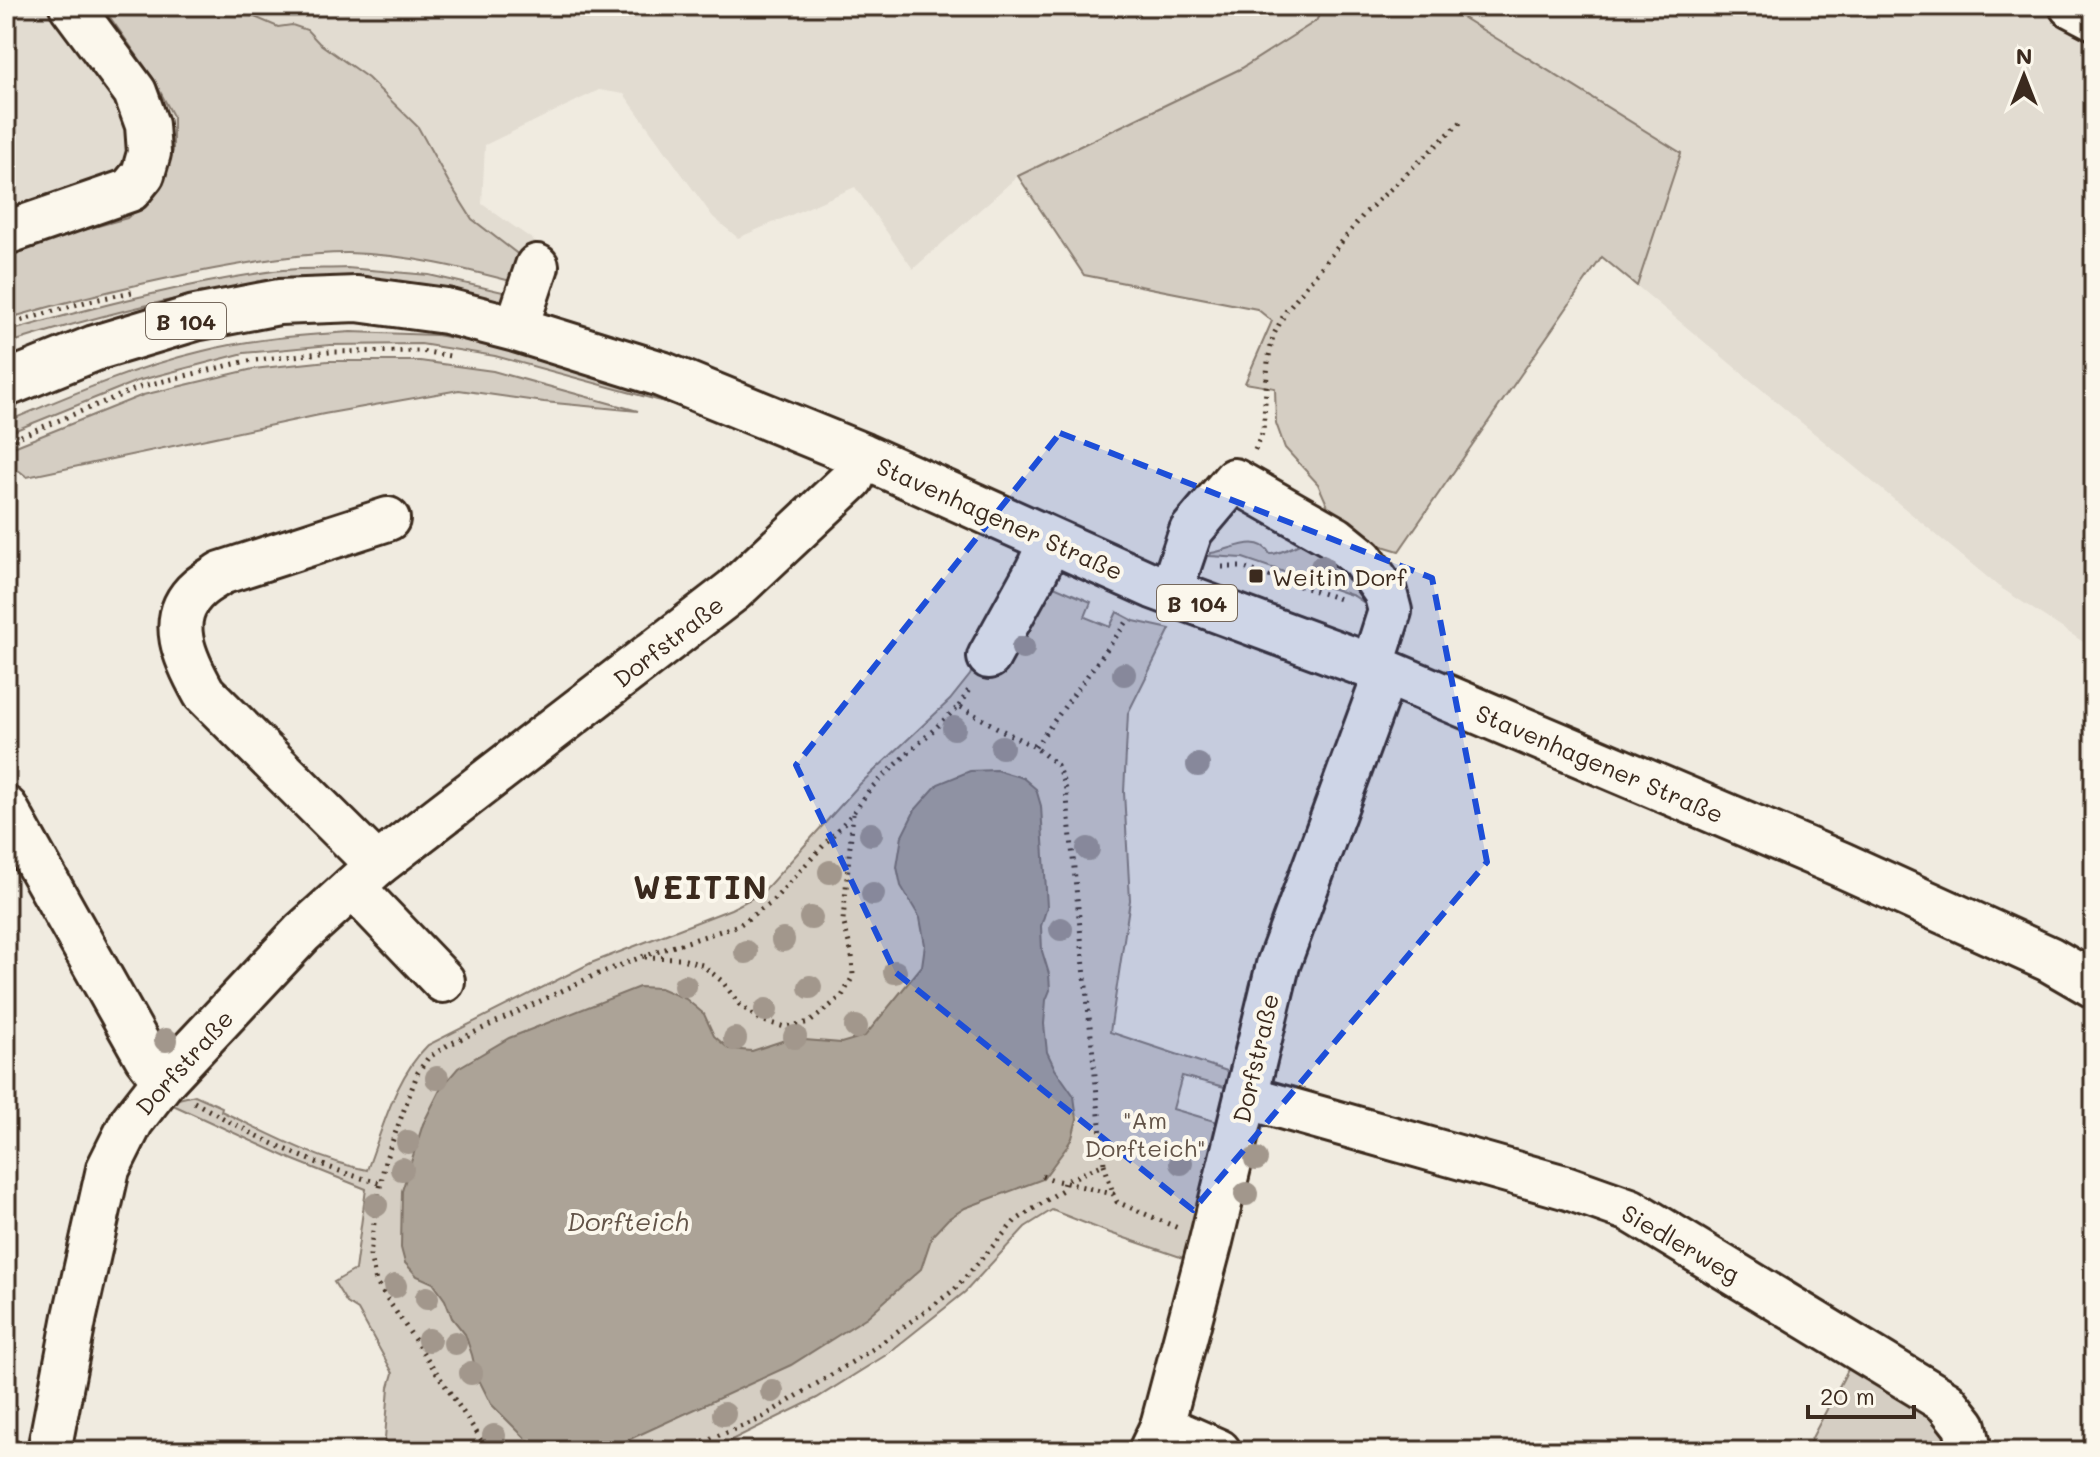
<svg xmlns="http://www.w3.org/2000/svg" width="2100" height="1457" font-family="Mali,sans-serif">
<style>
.built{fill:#e2dcd1}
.green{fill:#d5cec3;stroke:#887c70;stroke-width:2}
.water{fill:#aca397;stroke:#7f7367;stroke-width:2}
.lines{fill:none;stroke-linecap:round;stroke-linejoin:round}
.minor-casing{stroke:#3b2a1e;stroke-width:48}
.major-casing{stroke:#3b2a1e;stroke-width:50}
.path{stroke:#3b2a1e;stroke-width:5;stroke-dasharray:2 6;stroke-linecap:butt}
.minor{stroke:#fbf7ec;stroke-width:42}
.major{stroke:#fbf7ec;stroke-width:44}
.tree{fill:#a2978c}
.marked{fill:#1d4ed8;fill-opacity:0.2;stroke:#1d4ed8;stroke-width:6;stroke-dasharray:16 10;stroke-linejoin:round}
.poi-dot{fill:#3b2a1e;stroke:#fbf7ec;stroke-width:3}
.labels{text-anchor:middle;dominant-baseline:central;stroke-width:8;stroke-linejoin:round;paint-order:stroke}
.shield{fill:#fbf7ec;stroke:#75685c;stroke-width:2}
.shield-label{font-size:22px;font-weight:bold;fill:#3b2a1e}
.street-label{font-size:24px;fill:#3b2a1e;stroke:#fbf7ec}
.poi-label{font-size:24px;fill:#3b2a1e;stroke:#fbf7ec;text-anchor:start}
.park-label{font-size:24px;fill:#625347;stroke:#fbf7ec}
.water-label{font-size:26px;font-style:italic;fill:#635448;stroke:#fbf7ec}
.district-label{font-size:32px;font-weight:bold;letter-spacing:2px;fill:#3b2a1e;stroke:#fbf7ec}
</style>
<rect width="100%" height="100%" fill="#f0ebe0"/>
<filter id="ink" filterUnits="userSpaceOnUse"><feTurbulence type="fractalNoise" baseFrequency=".0125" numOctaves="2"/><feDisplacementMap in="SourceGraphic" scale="16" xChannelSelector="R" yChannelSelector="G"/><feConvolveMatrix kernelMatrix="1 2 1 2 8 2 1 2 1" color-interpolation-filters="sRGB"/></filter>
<g filter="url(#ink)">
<g class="built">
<path d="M6 6H1324L1316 21 1242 68 1018 176 913 269 855 187 738 238 713 217 624 94 599 90 485 145 482 204 539 244 554 270 549 290 436 262 348 253 277 257 173 276 84 296 6 319Z"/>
<path d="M1444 6H2094V649L1998 586 1637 286 1681 153Z"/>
</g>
<g class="green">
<path d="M102 6H229L278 27 292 25 307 30 319 43 368 78 418 127 448 181 472 219 520 256 525 267 522 284C465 269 408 254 348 253 303 253 258 261 214 269 144 282 75 299 6 319V251L127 218 156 193 173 151V116L153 78Z"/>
<path d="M1324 6H1444L1681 153 1637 286 1602 257 1399 551 1369 542 1330 511 1318 484 1285 448 1276 423 1275 388 1245 383 1272 321 1257 309 1084 275 1018 176 1242 68 1316 21Z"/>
<path d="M347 268 429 275 520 296 515 304C463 292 411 280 358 279 239 278 120 309 6 344V332C94 307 183 284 274 271 298 268 323 269 347 268Z"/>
<path d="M351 332 436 335 507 347 674 398 672 404 495 356 421 344 330 345 244 353 137 381 6 434V422C70 395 135 367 203 351 252 339 301 335 351 332Z"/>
<path d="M328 361H420L493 371 638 411 544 402 459 390 324 414 27 477 18 470 6 469V450L143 395 253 369Z"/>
<path d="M1305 542 1332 547 1354 582 1357 591 1370 602 1372 608 1354 596 1243 558 1210 556 1211 553C1230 551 1258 532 1270 554 1279 555 1295 545 1305 542Z"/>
<path d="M1024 573 1091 602 1085 617 1110 627 1117 612 1134 621 1170 629 1128 713 1124 792 1130 900 1110 1032 1239 1075 1236 1090 1182 1076 1173 1109 1228 1125 1192 1261 1110 1233 1052 1210 1025 1227 965 1292 886 1355 817 1398 709 1451H384L389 1387 393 1373 358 1310 347 1303 334 1282 355 1270 366 1189 291 1159 171 1104 174 1100 195 1095 222 1107 221 1111C268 1133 316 1160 367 1170 383 1128 395 1077 428 1045L591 963 731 909 762 893 860 784 950 700 970 675 997 620Z"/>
<path d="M1852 1362 1942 1417 1957 1451H1805Z"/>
</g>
<path class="water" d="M996 770 1023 778 1036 789 1041 806 1047 907 1041 926 1042 951 1049 974 1050 990 1046 1000 1044 1024 1047 1052 1055 1069 1074 1096 1077 1119 1072 1138 1066 1148 1043 1179 965 1208 948 1219 932 1236 921 1269 867 1317 791 1365 604 1451H541L526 1439 491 1404 477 1376 472 1355 465 1334 452 1318 445 1300 433 1283 417 1276 405 1263 401 1248 402 1191 423 1124 441 1088 458 1068 509 1038 639 987 660 988 686 999 704 1014 714 1036 729 1049 752 1051 782 1041 805 1040 841 1043 865 1036 922 966 925 945 920 918 901 886 897 867 902 836 915 810 938 784 970 771Z"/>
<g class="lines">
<defs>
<g id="minor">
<path d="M2071 6 2094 18"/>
<path d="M6 233 130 190 143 174 149 153 147 125 135 92 71 6"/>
<path d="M516 329 537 266"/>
<path d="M1170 593 1191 531 1234 480 1336 538 1362 559 1385 592 1390 611 1372 667"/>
<path d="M989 657 1037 570 1050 541"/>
<path d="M6 808 146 1057 164 1080"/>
<path d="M377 865 204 693C186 661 164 618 199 588 206 582 214 578 221 573L388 519"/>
<path d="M353 887 443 981"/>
<path d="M1246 1097 1568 1188 1630 1210 1946 1402 1965 1426 1970 1451"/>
<path d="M1162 1426 1219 1451"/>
<path d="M49 1451 75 1316 108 1169 132 1121 164 1080 302 933 377 865 734 590 852 479 863 456"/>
<path d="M1150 1451 1162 1426 1211 1241 1278 965 1386 672"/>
</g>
<path id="major" d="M6 384 95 348 195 318 279 302 357 299 446 311 516 329 661 374 863 456 1153 586 1386 672 1840 864 2049 959 2094 985"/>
</defs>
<use href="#minor" class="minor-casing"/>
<use href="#major" class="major-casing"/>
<g class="path">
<path d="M6 325 85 302 132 292"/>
<path d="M6 442 143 386 247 361 330 352 421 351 450 356"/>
<path d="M1255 450 1263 431 1268 361 1273 336 1286 311 1365 213 1463 120"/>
<path d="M1222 567H1241L1343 600"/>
<path d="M959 706 970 688"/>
<path d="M1035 747 1129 619"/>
<path d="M645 957 679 958 702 965 723 982 739 1004 760 1020 785 1027 810 1022 842 996 853 976 852 955 843 920 853 814"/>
<path d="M194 1102C253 1135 315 1167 380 1183"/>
<path d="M1104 1164 1113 1193"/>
<path d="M1042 1176 1054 1180"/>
<path d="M1058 1181 1113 1194 1117 1202 1178 1228"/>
<path d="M377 1203 385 1161 418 1072 428 1058 448 1045 593 976 641 957 739 925 771 903 853 813 870 789 959 706 1005 732 1035 747 1057 765 1066 789 1104 1164 1064 1182 1062 1190 1015 1221 954 1290 873 1349 758 1420 678 1451"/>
<path d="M376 1207 370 1255 376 1282 489 1451"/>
</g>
<use href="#minor" class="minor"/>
<use href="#major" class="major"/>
</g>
<g class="tree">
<circle cx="1322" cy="567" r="12"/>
<circle cx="1023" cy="648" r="12"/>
<circle cx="1124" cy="674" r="12"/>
<circle cx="954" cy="728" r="12"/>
<circle cx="1002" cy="747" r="12"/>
<circle cx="1198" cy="765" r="12"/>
<circle cx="871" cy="834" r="12"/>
<circle cx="1088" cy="849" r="12"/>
<circle cx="830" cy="872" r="12"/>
<circle cx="873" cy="894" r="12"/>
<circle cx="811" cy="918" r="12"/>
<circle cx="1061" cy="929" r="12"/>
<circle cx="783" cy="940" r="12"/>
<circle cx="746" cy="952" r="12"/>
<circle cx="895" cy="972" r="12"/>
<circle cx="685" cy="986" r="12"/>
<circle cx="810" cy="987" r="12"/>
<circle cx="766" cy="1010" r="12"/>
<circle cx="856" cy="1027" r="12"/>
<circle cx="795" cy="1037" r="12"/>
<circle cx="735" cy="1039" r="12"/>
<circle cx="166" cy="1040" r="12"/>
<circle cx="437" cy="1078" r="12"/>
<circle cx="408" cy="1142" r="12"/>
<circle cx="1256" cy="1159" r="12"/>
<circle cx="1181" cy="1163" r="12"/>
<circle cx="402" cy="1169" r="12"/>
<circle cx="1246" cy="1194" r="12"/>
<circle cx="376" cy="1205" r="12"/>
<circle cx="395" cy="1286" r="12"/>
<circle cx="427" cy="1298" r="12"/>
<circle cx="429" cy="1340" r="12"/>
<circle cx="455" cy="1343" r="12"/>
<circle cx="471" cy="1373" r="12"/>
<circle cx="772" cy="1391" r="12"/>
<circle cx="724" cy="1414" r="12"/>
<circle cx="494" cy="1436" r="12"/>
</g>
</g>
<path class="marked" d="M1060 433 1432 578 1487 862 1193 1210 895 972 796 765Z"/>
<rect class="poi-dot" x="1248" y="568" width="16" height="16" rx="4"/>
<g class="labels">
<g class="shield">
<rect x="146" y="303" width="80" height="36" rx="6"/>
<rect x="1157" y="585" width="80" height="36" rx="6"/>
</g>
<g class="shield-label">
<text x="186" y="321">B 104</text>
<text x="1197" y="603">B 104</text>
</g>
<g class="street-label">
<text transform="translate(1000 518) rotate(24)">Stavenhagener Straße</text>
<text transform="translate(668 641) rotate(-38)">Dorfstraße</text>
<text transform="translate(1600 763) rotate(23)">Stavenhagener Straße</text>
<text transform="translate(1255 1058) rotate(-77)">Dorfstraße</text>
<text transform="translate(184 1062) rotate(-48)">Dorfstraße</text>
<text transform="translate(1681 1243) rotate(30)">Siedlerweg</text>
</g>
<g class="poi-label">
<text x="1272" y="576">Weitin Dorf</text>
</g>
<g class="park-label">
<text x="1145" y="1119">"Am<tspan x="1145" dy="28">Dorfteich"</tspan></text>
</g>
<g class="water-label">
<text x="628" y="1221">Dorfteich</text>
</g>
<g class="district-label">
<text x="701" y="886">WEITIN</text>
</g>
</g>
<rect width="2100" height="1457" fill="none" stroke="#fbf7ec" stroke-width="32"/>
<rect x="16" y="16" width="2068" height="1425" fill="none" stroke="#3b2a1e" stroke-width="3" filter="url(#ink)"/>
<g transform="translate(2024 76)" stroke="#fbf7ec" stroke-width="6" paint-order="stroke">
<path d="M0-6L14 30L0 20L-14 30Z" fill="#3b2a1e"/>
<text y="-12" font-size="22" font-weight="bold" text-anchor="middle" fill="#3b2a1e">N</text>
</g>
<path d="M1808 1405v12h106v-12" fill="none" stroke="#3b2a1e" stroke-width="4"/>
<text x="1820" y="1405" font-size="24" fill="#3b2a1e" stroke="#fbf7ec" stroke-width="6" paint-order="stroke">20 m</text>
</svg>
